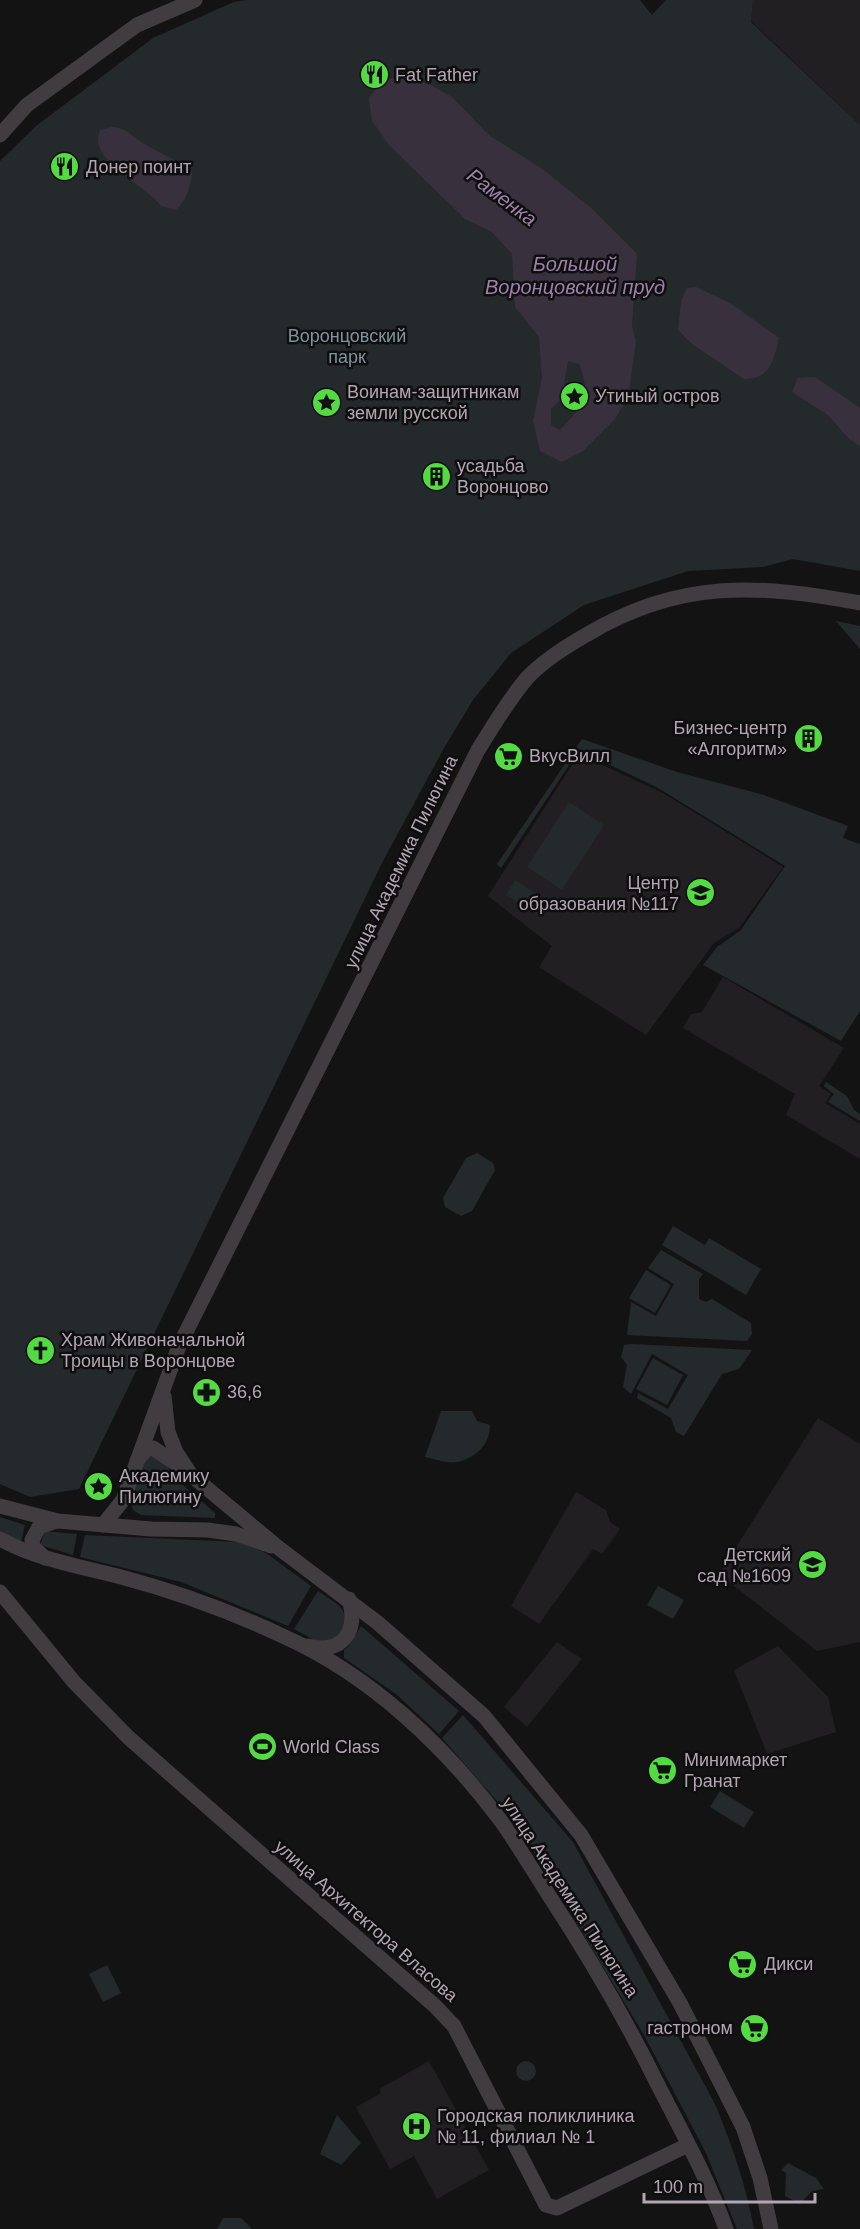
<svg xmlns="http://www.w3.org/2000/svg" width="860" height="2229" font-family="Arial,sans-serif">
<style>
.built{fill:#211f21}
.green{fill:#24292c}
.water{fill:#39303e;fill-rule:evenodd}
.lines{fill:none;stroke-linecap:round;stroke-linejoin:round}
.minor{stroke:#403c40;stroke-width:15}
.labels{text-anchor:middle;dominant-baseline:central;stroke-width:5;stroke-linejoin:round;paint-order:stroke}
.poi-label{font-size:18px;fill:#b2a6b3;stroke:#0f0e0f;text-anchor:start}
.park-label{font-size:18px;fill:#7f949c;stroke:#0f0e0f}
.street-label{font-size:18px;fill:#b2a6b3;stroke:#0f0e0f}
.water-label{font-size:20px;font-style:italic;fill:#9e81ab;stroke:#0f0e0f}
</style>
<rect width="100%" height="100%" fill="#141314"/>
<g class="built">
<path d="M753 0H860V125L751 21Z"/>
<path d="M579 754 663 793 783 867 739 928 714 943 646 1035 539 967 552 946 488 896Z"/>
<path d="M723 977 844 1048 819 1086 831 1094 825 1103 860 1124V1159L786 1115 795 1094 683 1028 691 1014 702 1012Z"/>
<path d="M818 1418 860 1444V1642L817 1651 719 1574Z"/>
<path d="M576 1492 606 1510 610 1522 620 1529 602 1554 593 1549 539 1624 511 1606Z"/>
<path d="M557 1642 582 1659 527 1727 504 1707Z"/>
<path d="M778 1646 828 1697 836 1732 767 1754 734 1670Z"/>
<path d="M429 2061 489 2170 437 2199 414 2156 390 2169 356 2107 381 2093 379 2089Z"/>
</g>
<g class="green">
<path d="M247 0H640L652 15 666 0H753L751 22 860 125V571L793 559 763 567 688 571 584 605 511 653 473 700 444 748 383 861 79 1489 30 1497 0 1484V161L36 126 153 38 234 2Z"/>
<path d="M836 621 860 626V649Z"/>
<path d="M582 739 677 772 764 795 848 826 843 838 860 844V1011L841 1041 703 965 717 947 741 930 785 866 658 788 579 750 501 868 497 864Z"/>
<path d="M569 802 604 825 562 890 527 867Z"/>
<path d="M515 880 549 902 539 916 506 895Z"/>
<path d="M826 1082 847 1096 854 1110 860 1114V1121L828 1102 834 1094 824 1086Z"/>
<path d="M477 1153 493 1163 495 1170 472 1211 461 1216 445 1207 443 1198 466 1158Z"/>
<path d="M673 1226 705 1245 709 1238 761 1269 746 1295 662 1245Z"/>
<path d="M661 1250 703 1274 699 1279V1299L706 1302 712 1299 751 1323 752 1334 747 1341 627 1335 631 1302 656 1316 674 1284 648 1268Z"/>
<path d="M646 1270 671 1285 655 1313 629 1298Z"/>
<path d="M632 1344 752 1350 739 1369 722 1374 684 1436 676 1432 671 1418 637 1398 638 1393 668 1409 688 1375 652 1354 631 1394 623 1387 627 1365 621 1357 624 1345Z"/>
<path d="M653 1358 683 1375 667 1405 636 1389Z"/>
<path d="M441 1411H472L477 1421 490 1425C490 1444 477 1457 458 1462 449 1464 434 1459 425 1457Z"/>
<path d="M152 1454 162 1459 176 1479 215 1513V1518L141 1515 133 1510C128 1495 140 1464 152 1454Z"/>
<path d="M0 1517 25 1525 21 1542 0 1532Z"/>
<path d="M45 1531 77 1534 73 1555 40 1545Z"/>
<path d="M85 1535 239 1542 266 1553 311 1586 288 1626 181 1582 80 1557Z"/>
<path d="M658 1586 684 1600 673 1619 647 1605Z"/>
<path d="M318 1591C343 1608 352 1609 338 1639L318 1642 294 1629Z"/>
<path d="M361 1626 459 1711 439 1734 396 1694 344 1658V1650L349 1646Z"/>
<path d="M463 1715 573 1842 715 2104C732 2145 746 2185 754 2229H737L706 2153 644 2035 517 1824 442 1738Z"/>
<path d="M720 1791 754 1812 744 1828 710 1807Z"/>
<path d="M107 1965 121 1993 103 2002 89 1974Z"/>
<circle cx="526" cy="2071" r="10"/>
<path d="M337 2115 361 2143 341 2165 320 2154Z"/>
<path d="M788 2163 816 2178 824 2189 812 2191 800 2204 785 2196 786 2173 781 2170Z"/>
<path d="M223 2218H241L252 2229H217Z"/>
</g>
<g class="water">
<path d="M411 74 452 97 490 136 541 168 591 208 637 254 632 326 636 341 628 397 615 419 583 451 562 462 540 451 533 421 542 378 539 337 515 307 512 254 492 232 465 219 389 145 372 121 369 98 381 81ZM568 361 579 364C592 395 582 408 560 430L551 425V409L562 398Z"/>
<path d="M112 127C128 128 133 138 146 145 163 155 177 159 192 173 190 188 187 199 176 210L161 206C148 186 86 160 100 130Z"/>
<path d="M696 287 730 303 779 338C774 359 770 380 744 379L692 344 678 330 681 301 687 288Z"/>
<path d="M815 377 860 408V446L849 439 828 415 792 392 798 378Z"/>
</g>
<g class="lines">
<g class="minor">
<path d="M0 135 27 105 137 25 195 0"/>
<path d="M164 1396 168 1432 176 1452 191 1475 280 1549 378 1623 484 1716 581 1835 680 2003 743 2127 760 2178 771 2229"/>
<path d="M138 1459 147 1449 153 1448 181 1467"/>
<path d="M0 1506 58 1521 151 1529 208 1530 236 1534 271 1546"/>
<path d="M103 1525 123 1500 179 1346 478 750C493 726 509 699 527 678 544 660 565 647 586 635 679 579 758 584 860 603"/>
<path d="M0 1539C38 1560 80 1566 121 1577 178 1592 232 1612 285 1637 371 1676 445 1746 501 1821 518 1845 534 1872 550 1897 590 1958 626 2020 658 2085 682 2132 708 2179 726 2229"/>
<path d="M45 1558 33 1547 32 1540 39 1527 57 1521"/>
<path d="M0 1592 74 1682 129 1738 435 2006 454 2026 546 2205 557 2208 688 2145"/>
<path d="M308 1646C344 1655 358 1630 349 1599"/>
</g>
</g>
<defs>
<symbol id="restaurant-disc" viewBox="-11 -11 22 22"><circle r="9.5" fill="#54db44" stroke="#0f0e0f"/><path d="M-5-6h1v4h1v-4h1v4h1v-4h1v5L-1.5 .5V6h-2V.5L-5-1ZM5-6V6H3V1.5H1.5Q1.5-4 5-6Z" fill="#111"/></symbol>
<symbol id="sight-disc" viewBox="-11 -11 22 22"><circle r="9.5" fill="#54db44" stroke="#0f0e0f"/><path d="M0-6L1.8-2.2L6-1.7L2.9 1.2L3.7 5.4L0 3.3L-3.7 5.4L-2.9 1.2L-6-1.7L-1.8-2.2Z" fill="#111"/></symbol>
<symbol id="building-disc" viewBox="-11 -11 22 22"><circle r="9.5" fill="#54db44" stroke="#0f0e0f"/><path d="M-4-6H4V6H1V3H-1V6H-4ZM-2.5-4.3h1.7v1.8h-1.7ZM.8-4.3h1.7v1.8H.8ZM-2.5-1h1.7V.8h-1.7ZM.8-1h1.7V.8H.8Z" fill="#111"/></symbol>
<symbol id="supermarket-disc" viewBox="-11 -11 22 22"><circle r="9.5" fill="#54db44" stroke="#0f0e0f"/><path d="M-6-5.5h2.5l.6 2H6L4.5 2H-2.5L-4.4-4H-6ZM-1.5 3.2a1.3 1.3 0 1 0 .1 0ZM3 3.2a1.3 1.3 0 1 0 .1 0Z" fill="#111"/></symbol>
<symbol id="school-disc" viewBox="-11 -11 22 22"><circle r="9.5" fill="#54db44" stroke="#0f0e0f"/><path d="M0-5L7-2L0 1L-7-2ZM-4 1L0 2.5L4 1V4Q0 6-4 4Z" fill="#111"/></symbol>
<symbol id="church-disc" viewBox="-11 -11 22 22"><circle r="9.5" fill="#54db44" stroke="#0f0e0f"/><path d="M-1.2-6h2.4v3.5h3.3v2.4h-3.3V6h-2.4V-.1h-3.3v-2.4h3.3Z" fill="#111"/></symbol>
<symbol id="pharmacy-disc" viewBox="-11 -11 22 22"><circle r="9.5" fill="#54db44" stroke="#0f0e0f"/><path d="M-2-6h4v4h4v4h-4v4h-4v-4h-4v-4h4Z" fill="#111"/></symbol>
<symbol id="stadium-disc" viewBox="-11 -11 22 22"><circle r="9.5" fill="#54db44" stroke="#0f0e0f"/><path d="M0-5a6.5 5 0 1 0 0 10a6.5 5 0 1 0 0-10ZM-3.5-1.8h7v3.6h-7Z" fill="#111"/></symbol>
<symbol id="hospital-disc" viewBox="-11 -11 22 22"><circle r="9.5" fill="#54db44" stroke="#0f0e0f"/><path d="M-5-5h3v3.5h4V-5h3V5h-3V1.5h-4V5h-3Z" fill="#111"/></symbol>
</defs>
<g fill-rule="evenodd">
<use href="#restaurant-disc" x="358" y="58" width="33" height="33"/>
<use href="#restaurant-disc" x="48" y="150" width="33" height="33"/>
<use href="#sight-disc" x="558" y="380" width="33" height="33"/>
<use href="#sight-disc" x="310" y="386" width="33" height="33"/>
<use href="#building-disc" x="420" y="460" width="33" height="33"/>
<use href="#building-disc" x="792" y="722" width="33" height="33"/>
<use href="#supermarket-disc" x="492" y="740" width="33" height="33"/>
<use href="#school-disc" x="684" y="876" width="33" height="33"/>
<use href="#church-disc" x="24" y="1334" width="33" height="33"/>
<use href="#pharmacy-disc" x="190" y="1376" width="33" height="33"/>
<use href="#sight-disc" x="82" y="1470" width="33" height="33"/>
<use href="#school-disc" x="796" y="1548" width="33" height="33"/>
<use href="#stadium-disc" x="246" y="1730" width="33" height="33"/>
<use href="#supermarket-disc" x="646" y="1754" width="33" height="33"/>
<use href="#supermarket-disc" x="726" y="1948" width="33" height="33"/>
<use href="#supermarket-disc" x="738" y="2012" width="33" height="33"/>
<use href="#hospital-disc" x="400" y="2110" width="33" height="33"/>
</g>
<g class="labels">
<g class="poi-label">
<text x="395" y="75">Fat Father</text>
<text x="86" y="167">Донер поинт</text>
<text x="347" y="392">Воинам-защитникам<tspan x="347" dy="21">земли русской</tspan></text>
<text x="595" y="396">Утиный остров</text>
<text x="457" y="466">усадьба<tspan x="457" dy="21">Воронцово</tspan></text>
<text x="787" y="728" text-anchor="end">Бизнес-центр<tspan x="787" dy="21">«Алгоритм»</tspan></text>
<text x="529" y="756">ВкусВилл</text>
<text x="679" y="883" text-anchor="end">Центр<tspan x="679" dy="21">образования №117</tspan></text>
<text x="61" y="1340">Храм Живоначальной<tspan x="61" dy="21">Троицы в Воронцове</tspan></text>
<text x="227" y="1392">36,6</text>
<text x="119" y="1476">Академику<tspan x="119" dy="21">Пилюгину</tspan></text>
<text x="791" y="1555" text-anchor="end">Детский<tspan x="791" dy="21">сад №1609</tspan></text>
<text x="283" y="1747">World Class</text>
<text x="684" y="1760">Минимаркет<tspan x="684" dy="21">Гранат</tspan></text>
<text x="764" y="1964">Дикси</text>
<text x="733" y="2028" text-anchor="end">гастроном</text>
<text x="437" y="2116">Городская поликлиника<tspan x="437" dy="21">№ 11, филиал № 1</tspan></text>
</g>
<g class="park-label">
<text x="347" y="336">Воронцовский<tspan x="347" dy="21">парк</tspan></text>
</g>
<g class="street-label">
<text transform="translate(401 862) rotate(-64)">улица Академика Пилюгина</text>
<text transform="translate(570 1897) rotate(57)">улица Академика Пилюгина</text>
<text transform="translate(366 1921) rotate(41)">улица Архитектора Власова</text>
</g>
<g class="water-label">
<text transform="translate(502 197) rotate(37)">Раменка</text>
<text x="575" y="264">Большой<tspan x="575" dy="23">Воронцовский пруд</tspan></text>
</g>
</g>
<path d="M644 2193v9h171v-9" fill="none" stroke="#b2a6b3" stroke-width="3"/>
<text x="653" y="2193" font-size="18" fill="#b2a6b3" stroke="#0f0e0f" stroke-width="4.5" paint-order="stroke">100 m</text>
</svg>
